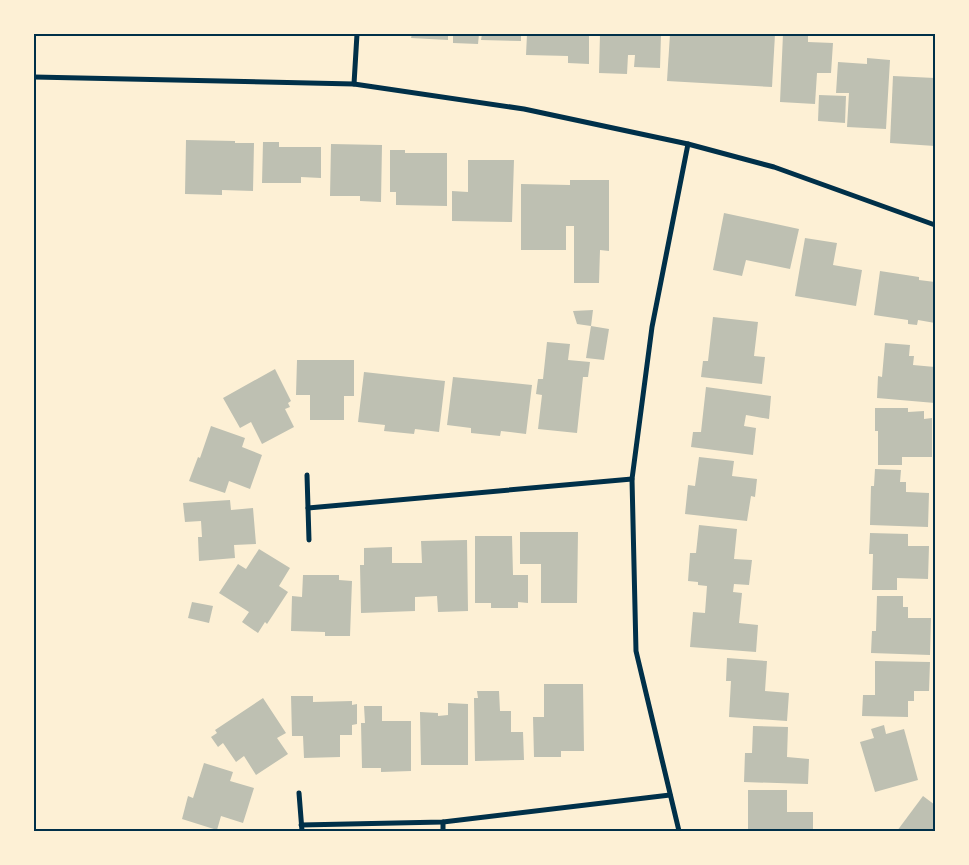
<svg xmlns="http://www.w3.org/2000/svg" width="969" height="865" font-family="'PT Sans',sans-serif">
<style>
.building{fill:#bec0b2}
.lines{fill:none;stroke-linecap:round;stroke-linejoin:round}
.minor{stroke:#003049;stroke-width:5}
.neatline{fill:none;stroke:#003049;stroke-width:2}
</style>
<rect width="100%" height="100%" fill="#fdf0d5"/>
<g class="building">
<path d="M412 34H448V40L411 38Z"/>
<path d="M453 34H479L478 44 453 43Z"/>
<path d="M482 34H521V41L481 40Z"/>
<path d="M527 34H589V64L568 63V56L526 55Z"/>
<path d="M600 34H661L660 68 634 67 635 55H628L627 74 599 73Z"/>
<path d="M670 34H775L772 87 667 81Z"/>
<path d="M783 34 808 35V42L833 43 831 73H817L815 104 780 102Z"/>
<path d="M867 58 890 60 886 129 847 127 849 93H836L838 62 867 64Z"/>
<path d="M893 76 935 78V146L890 143Z"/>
<path d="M819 95 846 96 845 123 818 121Z"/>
<path d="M186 140 235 141V143H254L253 191 222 190V195L185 194Z"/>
<path d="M263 142H279V147H321V178L301 177V183H262Z"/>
<path d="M331 144 382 145 381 202 360 201V196H330Z"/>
<path d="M390 150H405V153H447V206L396 205V192H390Z"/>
<path d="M468 160H514L512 222 452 221V191L468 192Z"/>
<path d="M570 180H609V251L600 250 599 283H574V226H566V250H521V184L570 185Z"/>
<path d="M724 213 799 229 790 269 746 260 742 276 713 270Z"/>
<path d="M805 238 837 243 833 265 862 270 856 306 795 296Z"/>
<path d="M880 271 919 277V280L935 282V323L918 320 917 325 908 324V320L874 315Z"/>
<path d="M593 310 591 326 609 329 604 360 586 358 591 326 577 324 573 311Z"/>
<path d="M713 317 758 322 754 356 765 357 762 384 701 377 703 361H708Z"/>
<path d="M547 342 570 344 568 360 590 362 588 377H583L577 433 538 429 542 395 536 394 538 379H543Z"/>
<path d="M885 343 910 345 909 356H914L913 365 935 367V403L877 398 878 376 882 377Z"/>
<path d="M297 360H354V396H344V420H310V395H296Z"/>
<path d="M275 369 291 401 288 403 290 407 285 409 294 427 262 444 251 422 240 428 223 398Z"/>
<path d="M364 372 445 381 439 432 415 429 414 434 384 431 385 425 358 422Z"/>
<path d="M453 377 532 385 526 434 501 431 500 436 471 433V428L447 425Z"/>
<path d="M706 387 771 396 769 419 746 415 744 426 756 428 753 455 691 447 693 432H701Z"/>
<path d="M875 408H908V412L924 411V419L932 418V457H902V465H878V431H875Z"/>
<path d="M211 426 245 438 242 447 262 455 250 489 229 481 225 493 189 481 198 457 200 458Z"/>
<path d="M699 457 734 461 732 476 757 479 755 497 751 496 747 521 685 514 688 485 695 486Z"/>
<path d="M875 469 901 470 900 482H906V492L929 493 928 527 870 525 871 486H874Z"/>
<path d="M230 500 231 510 253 508 256 544 234 545 235 558 199 561 198 537H202L201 521 185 522 183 503Z"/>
<path d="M699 525 737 529 734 559 752 560 749 585 734 584 733 592 742 593 739 623 758 625 756 652 690 647 693 612 705 613 707 586 698 585V582L688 581 690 553H696Z"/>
<path d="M520 532H578L577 603H541V564H520Z"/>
<path d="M870 533 908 534V546H929L928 579 897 578V590H872L873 554H869Z"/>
<path d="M475 536H512L513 575H528V603L518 602V608H491V603H475Z"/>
<path d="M467 540 468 611 438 612 437 596 415 597V611L361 613 360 565H364V548L392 547V563H422L421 541Z"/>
<path d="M259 549 290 568 279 586 288 592 267 624 265 622 258 633 242 622 249 612 219 593 238 564 246 569Z"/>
<path d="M303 575H339V580L352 581 350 636H325V632L291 631 292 596 302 597Z"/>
<path d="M877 596H903V607H908V618H931L930 655 871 653 872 631H876Z"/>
<path d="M192 602 213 606 209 623 188 618Z"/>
<path d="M727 658 767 661 765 691 789 693 787 721 729 717 731 681H726Z"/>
<path d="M875 661 930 662 929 691H914V701H908V717L862 716 863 695H875Z"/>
<path d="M544 684H583L584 751H561V757H534L533 717H544Z"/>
<path d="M477 691H499L500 711H511V732H523L524 760 475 761 474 698H478Z"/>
<path d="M291 696H313V702L352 701V705L357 704V724L352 725V735H340V757L304 758 303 736H292Z"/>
<path d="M263 698 286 733 277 738 288 754 256 775 244 756 236 762 223 743 218 747 211 737 217 733 215 730Z"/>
<path d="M448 703 468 704V765H421L420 712 438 713V716L448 715Z"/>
<path d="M364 706H382V721H411V771L381 772V768H362L361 723H365Z"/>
<path d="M884 725 886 734 904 729 918 780 875 792 860 742 874 738 871 729Z"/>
<path d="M753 726 788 727 787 757 809 759 808 784 744 782 745 753H752Z"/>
<path d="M204 763 233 772 230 781 254 788 243 823 221 816 217 830 182 819 188 796 193 798Z"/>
<path d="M748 790H787V812H813V831H748Z"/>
<path d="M923 796 935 805V831H897Z"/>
</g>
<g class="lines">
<g class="minor">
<path d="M34 77 354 84 524 109 688 144 774 167 935 225"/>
<path d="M354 84 357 34"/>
<path d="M307 475 309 540"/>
<path d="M308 508 632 479"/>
<path d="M299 793 302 831"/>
<path d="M443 822V831"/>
<path d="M301 825 443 822 670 795"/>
<path d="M679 831 636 651 632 479 652 327 688 144"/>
</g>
</g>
<rect width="969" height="865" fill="none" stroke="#fdf0d5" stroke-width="70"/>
<rect x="35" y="35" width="899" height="795" class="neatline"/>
</svg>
